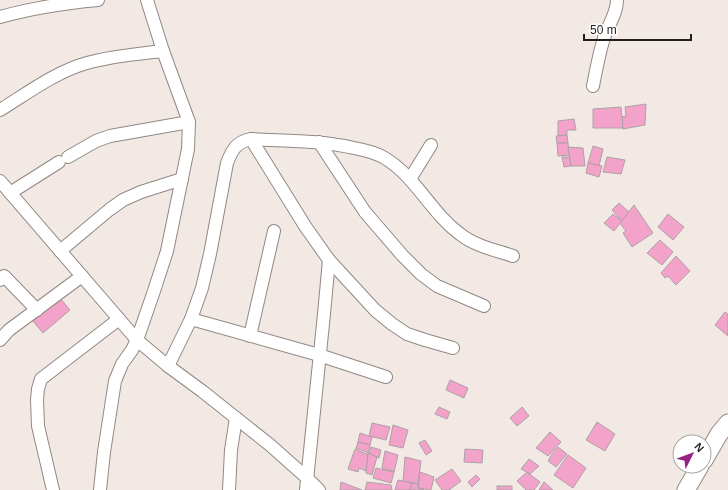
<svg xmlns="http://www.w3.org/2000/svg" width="728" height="490" font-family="Arial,sans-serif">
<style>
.building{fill:#f3a2ca;stroke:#aca1a6}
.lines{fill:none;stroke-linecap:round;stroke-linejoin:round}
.street-casing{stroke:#918883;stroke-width:14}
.secondary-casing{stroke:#918883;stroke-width:19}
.street{stroke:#fff;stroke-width:12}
.secondary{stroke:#fff;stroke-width:17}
</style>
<rect width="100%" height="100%" fill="#f3e9e4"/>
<g class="building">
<path d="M646 104 645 125 623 129 621 117 626 116 625 107Z"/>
<path d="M621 107 623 128H593V109Z"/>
<path d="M574 119 576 130H567V135L558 136V121Z"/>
<path d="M567 135 568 143H557L556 136Z"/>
<path d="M557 143H568L569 155 558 156Z"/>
<path d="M593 146 603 149 599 166 588 163Z"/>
<path d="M568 147 583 148 585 166H571Z"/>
<path d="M562 157H569L571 166 564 167Z"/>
<path d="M607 157 625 160 621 174 603 172Z"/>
<path d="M588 163 602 166 599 177 586 173Z"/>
<path d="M619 203 629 212 622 221 612 210Z"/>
<path d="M634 205 653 233 632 247 623 233 626 231 620 223Z"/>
<path d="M613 214 622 221 614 231 604 223Z"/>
<path d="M668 214 684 227 673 240 658 227Z"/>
<path d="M660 240 673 252 662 265 647 253Z"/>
<path d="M676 256 690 271 676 285 668 276 665 278 661 273Z"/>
<path d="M59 297 70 310 43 333 32 320Z"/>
<path d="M725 312 728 314V336L715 325Z"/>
<path d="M450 380 468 388 464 398 446 390Z"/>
<path d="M439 407 450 412 447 419 435 414Z"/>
<path d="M522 407 529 416 517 426 510 418Z"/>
<path d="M597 422 615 434 605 451 586 440Z"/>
<path d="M372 423 390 427 386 440 369 436Z"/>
<path d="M393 425 408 430 403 448 389 445Z"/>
<path d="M550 432 561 442 548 456 536 448Z"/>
<path d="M360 433 372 437 370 445 358 442Z"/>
<path d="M425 440 432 451 426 455 419 443Z"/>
<path d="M358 442 370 445 368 453 356 448Z"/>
<path d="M371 447 381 450 379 458 369 454Z"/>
<path d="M558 447 567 454 556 467 548 461 552 454Z"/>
<path d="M355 449 368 455 366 471 359 468 358 472 348 469Z"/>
<path d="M465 449 483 450 482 463 464 462Z"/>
<path d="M385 451 398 455 394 472 382 468Z"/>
<path d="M368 453 377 457 372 475 366 473Z"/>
<path d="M568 455 586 468 573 488 554 475Z"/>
<path d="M405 457 421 461 418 484 403 481Z"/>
<path d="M529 459 539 466 530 474 521 469Z"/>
<path d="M376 468 394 472 391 483 373 478Z"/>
<path d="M452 469 461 481 449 490H442L435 480Z"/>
<path d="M420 472 434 477 431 490 418 488Z"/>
<path d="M527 472 540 482 534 490H526L517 481Z"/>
<path d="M476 475 480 479 472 487 468 482Z"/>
<path d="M398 480 412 483 410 490H395Z"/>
<path d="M341 482 362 490H340Z"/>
<path d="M367 482 391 485 392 490H365Z"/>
<path d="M544 482 553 490H539Z"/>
<path d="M412 483 418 484V488L424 489 423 490H410Z"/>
<rect x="497" y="486" width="15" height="4"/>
</g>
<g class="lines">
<defs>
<g id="street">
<path d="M0 17C32 8 65 3 98 0"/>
<path d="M593 86C596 70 599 54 604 38 608 25 617 14 617 0"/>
<path d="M0 110C26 94 57 71 87 63 111 56 138 54 163 51"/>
<path d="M251 139 305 226 329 260 375 310 392 324 407 334 425 340 453 348"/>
<path d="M319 142 365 212 402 255 421 274 437 286 484 306"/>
<path d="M68 157 96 141 110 136 189 122"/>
<path d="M410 179 431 145"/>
<path d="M0 181 137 340 168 366 202 391 270 445 306 477 319 490"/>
<path d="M10 193 59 162"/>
<path d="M60 251 109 210 123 200 141 192 182 179"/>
<path d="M0 280 4 276 37 310"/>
<path d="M191 319 319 355 386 377"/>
<path d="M250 336 274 231"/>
<path d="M0 340 9 330 82 276"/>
<path d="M168 366 191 319 202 288 210 254 227 163C232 150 236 142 251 139 285 141 320 140 354 148 363 150 374 152 383 157 416 176 430 212 460 234 475 246 495 250 513 256"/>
<path d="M53 490 38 426 37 400 38 389 41 379 119 319"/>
<path d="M100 490 104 452 115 381 122 364 132 350 137 340 154 291 167 251 188 149 189 122 163 51 147 0"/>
<path d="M229 490 231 450 236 418"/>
<path d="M306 490 324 314 329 260"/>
</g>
<g id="secondary">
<path d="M704 460 719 434 728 423"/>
<path d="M686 490 700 466"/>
</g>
</defs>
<use href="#street" class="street-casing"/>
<use href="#secondary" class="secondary-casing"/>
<use href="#street" class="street"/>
<use href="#secondary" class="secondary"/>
</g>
<g transform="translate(692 454) rotate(48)"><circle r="19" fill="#ffffff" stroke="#a6a5a4"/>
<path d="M0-3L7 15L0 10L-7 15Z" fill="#952281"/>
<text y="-6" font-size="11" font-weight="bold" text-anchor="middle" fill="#211d1b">N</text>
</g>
<path d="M584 34v6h107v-6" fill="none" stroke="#211d1b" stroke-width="2"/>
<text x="590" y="34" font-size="12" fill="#211d1b" stroke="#ffffff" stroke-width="3" paint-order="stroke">50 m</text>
</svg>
